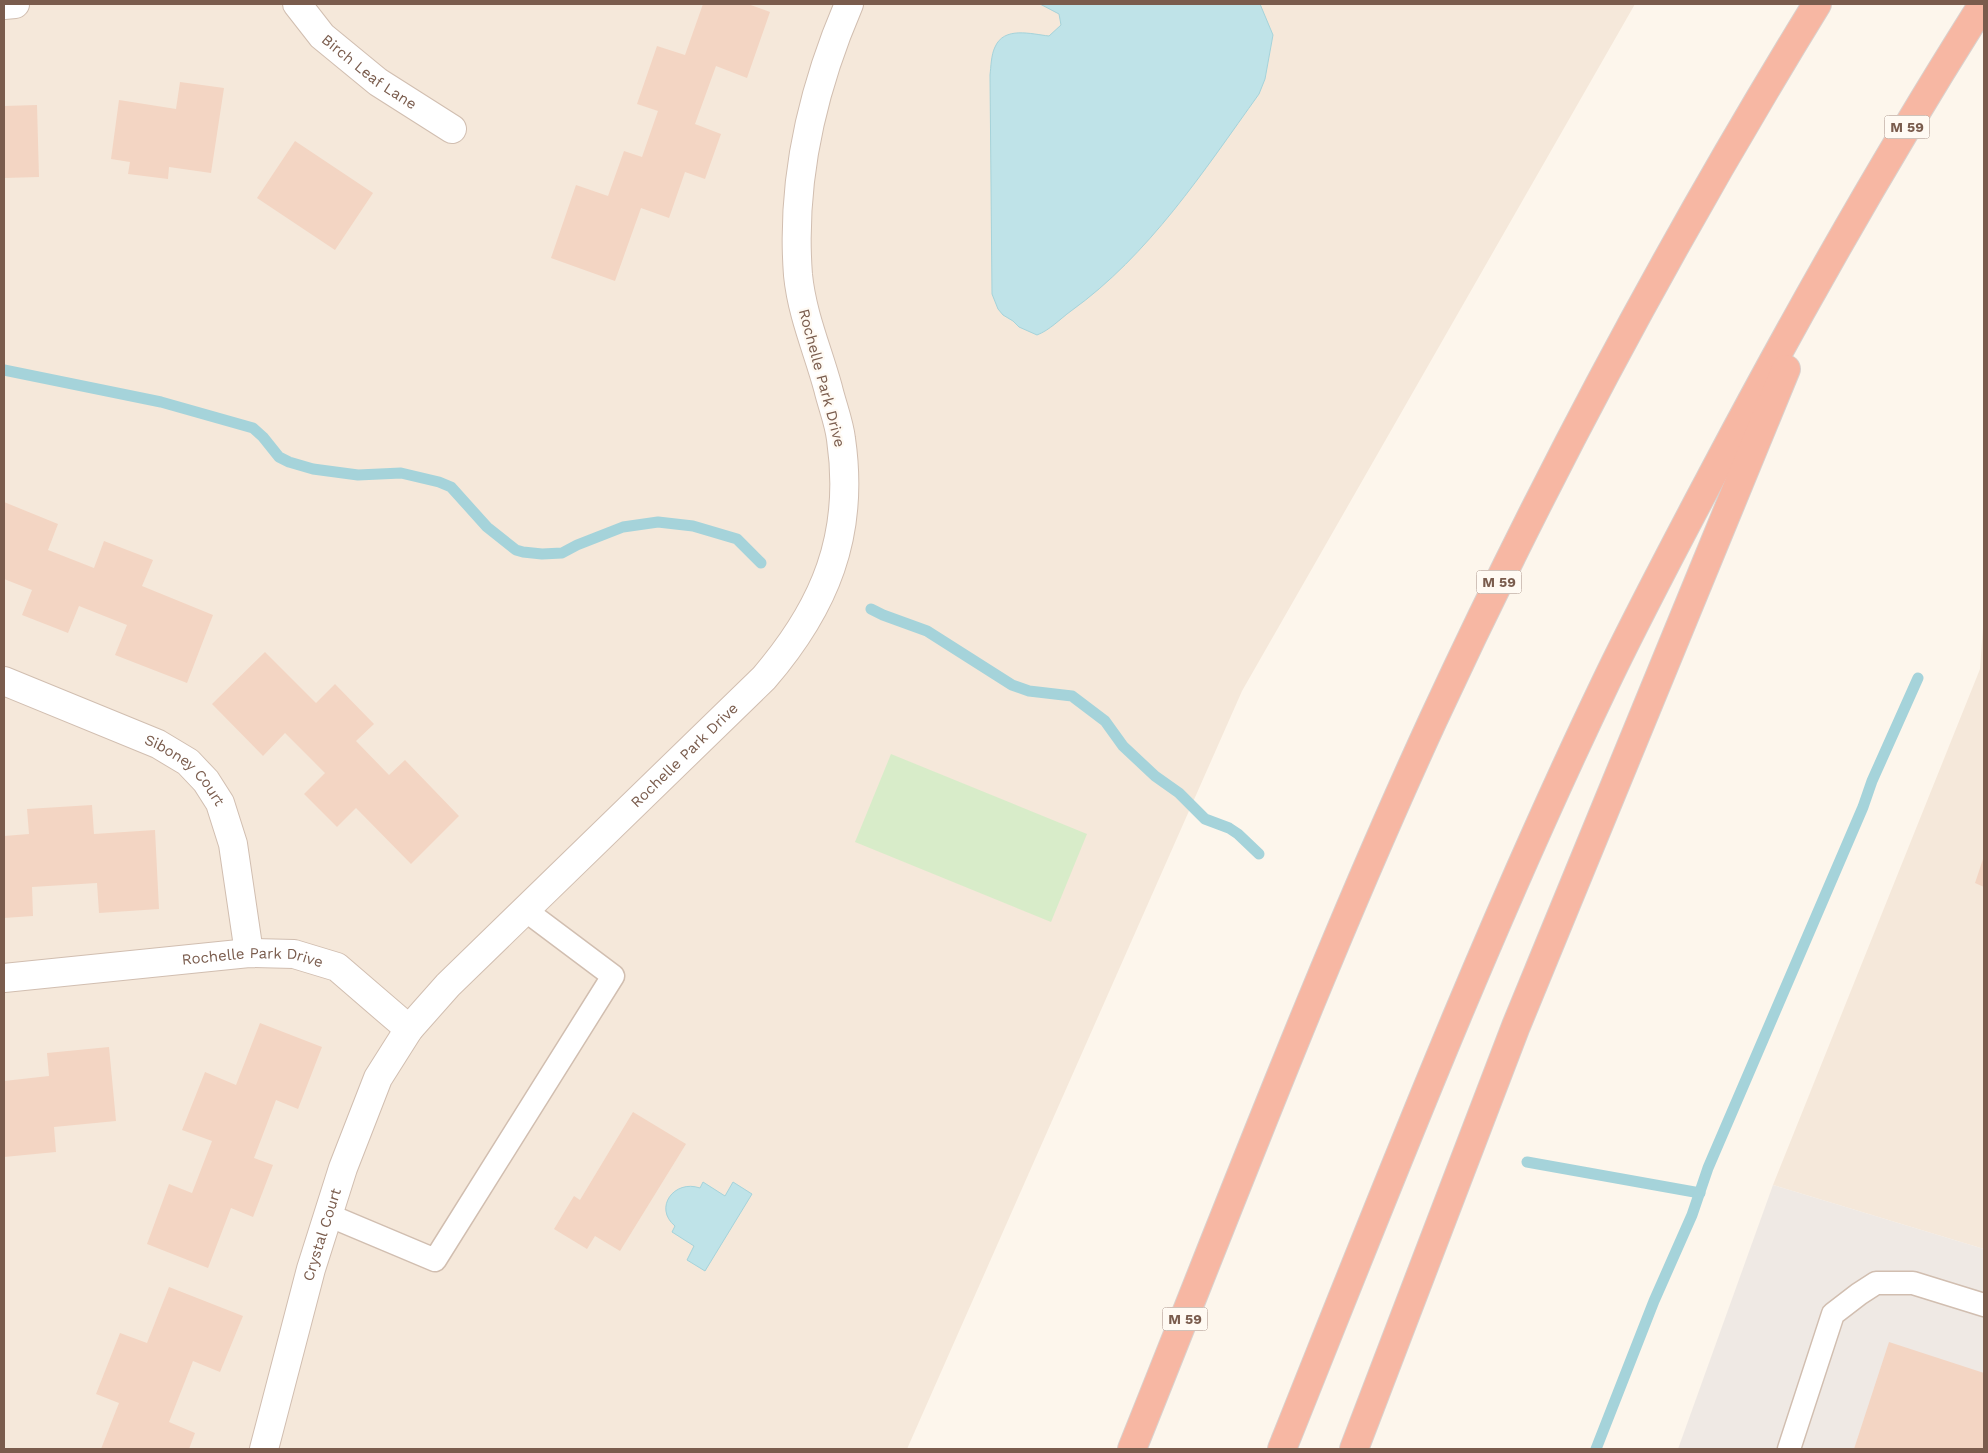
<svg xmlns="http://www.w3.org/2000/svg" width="1988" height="1453" font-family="'Work Sans',sans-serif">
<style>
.residential{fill:#f5e8da}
.industrial{fill:#efe9e4}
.green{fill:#d8ecc9}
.water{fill:#bfe3e8;stroke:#a5d3da}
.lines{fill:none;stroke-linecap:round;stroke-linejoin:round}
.stream{stroke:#a5d3da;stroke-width:11}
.building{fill:#f3d5c3}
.service-casing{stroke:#d1beb0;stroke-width:25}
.minor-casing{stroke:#d1beb0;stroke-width:30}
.motorway-casing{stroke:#dad1cd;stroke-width:30}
.service{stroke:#fff;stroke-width:22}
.minor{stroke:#fff;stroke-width:28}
.motorway{stroke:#f7b7a3;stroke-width:28}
.labels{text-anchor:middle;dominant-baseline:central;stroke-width:4.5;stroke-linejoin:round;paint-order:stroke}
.shield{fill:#fffaf3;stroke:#a28b7f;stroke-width:1}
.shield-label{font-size:14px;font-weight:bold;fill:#7a5c4d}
.street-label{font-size:15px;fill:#7a5c4d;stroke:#fffaf3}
</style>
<rect width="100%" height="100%" fill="#fdf6ec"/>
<g class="residential">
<path d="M4 4H1635L1242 691 907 1449H4Z"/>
<path d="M1984 614V1249L1773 1185 1980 669Z"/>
</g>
<path class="industrial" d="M1773 1185 1984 1249V1449H1678Z"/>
<path class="green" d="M891 754 1087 834 1051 922 855 842Z"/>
<g class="water">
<path d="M1040 4H1260L1273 35 1265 79 1259 94C1203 172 1149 255 1071 311 1060 319 1050 330 1037 335L1019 327 1013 321 1003 315 998 309 992 294 990 75C991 67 991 55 995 47 1004 26 1031 34 1049 36L1061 25 1059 14Z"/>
<path d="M703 1182 725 1196 733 1182 752 1194 705 1271 687 1260 694 1246 672 1232 675 1226C653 1208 674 1179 700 1188Z"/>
</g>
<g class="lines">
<g class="stream">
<path d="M4 370 161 402 253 428 263 437 279 457 289 462 313 469 358 475 401 473 439 482 451 487 487 527 516 550 523 552 542 554 562 553 577 545 623 527 658 522 693 526 737 539 761 563"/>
<path d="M871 609 883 615 927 631 1012 685 1029 691 1072 696 1105 721 1123 746 1155 776 1179 793 1205 819 1229 828 1238 834 1259 854"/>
<path d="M1527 1162 1700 1193"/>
<path d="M1596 1449 1654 1301 1692 1215 1708 1168 1863 807 1872 781 1918 678"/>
</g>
</g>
<g class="building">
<path d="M703 4H748L770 12 747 78 716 66 695 124 721 134 705 179 685 172 669 218 641 208 615 281 551 258 576 185 608 196 624 151 642 157 658 111 637 104 657 46 685 55Z"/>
<path d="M180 82 224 88 211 173 169 167 168 179 128 174 130 162 111 159 119 100 176 109Z"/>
<path d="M37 105 39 177 4 178V106Z"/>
<path d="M295 141 373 193 335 250 257 198Z"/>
<path d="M4 502 58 524 48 550 94 568 104 541 153 560 142 586 213 615 187 683 115 655 127 625 79 606 68 633 22 615 32 590 4 579Z"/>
<path d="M265 652 316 703 335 684 374 724 356 741 389 775 405 760 459 816 411 864 356 808 337 827 304 794 325 773 285 733 263 756 212 704Z"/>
<path d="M92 805 94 834 155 830 159 909 99 913 97 883 32 887 33 916 4 918V836L29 834 27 809Z"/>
<path d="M1984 856V887L1975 883Z"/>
<path d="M260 1023 322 1047 298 1109 276 1100 254 1158 273 1165 253 1217 231 1208 208 1268 147 1244 169 1184 192 1193 212 1141 182 1130 205 1072 236 1085Z"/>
<path d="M109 1047 116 1121 54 1127 56 1152 4 1157V1081L49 1076 47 1053Z"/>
<path d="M633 1112 686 1144 620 1251 595 1236 587 1249 554 1229 574 1196 580 1200Z"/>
<path d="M169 1287 243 1316 220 1372 193 1361 169 1422 195 1433 189 1449H101L119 1403 96 1394 120 1333 147 1343Z"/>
<path d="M1889 1342 1984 1373V1449H1854Z"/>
</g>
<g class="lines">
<defs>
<g id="service">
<path d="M328 1215 435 1260 613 976 525 910"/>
<path d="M1789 1449 1833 1314 1859 1294 1876 1283H1913L1984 1305"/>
</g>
<g id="minor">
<path id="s1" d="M297 4 322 36 378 82 452 129"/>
<path d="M4 5 15 4"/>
<path id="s2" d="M4 681 158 744 188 762 206 781 220 803 233 844 249 953"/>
<path id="s3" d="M4 978 249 953 294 954 337 967 409 1029"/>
<path id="s4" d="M264 1449 311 1269 343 1168 378 1078 409 1029 448 985 764 678C825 607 855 535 841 439 839 422 832 405 828 388 818 351 802 315 798 275 791 182 812 90 849 4"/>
</g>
<g id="motorway">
<path d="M1132 1449C1230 1205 1323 959 1433 720 1547 474 1675 235 1817 4"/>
<path d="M1282 1449C1385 1192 1486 932 1606 682 1641 609 1679 538 1717 466 1800 309 1888 154 1983 4"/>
<path d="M1354 1449 1516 1026 1786 369"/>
</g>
</defs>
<use href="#service" class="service-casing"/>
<use href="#minor" class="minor-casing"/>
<use href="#motorway" class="motorway-casing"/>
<use href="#service" class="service"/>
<use href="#minor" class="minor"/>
<use href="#motorway" class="motorway"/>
</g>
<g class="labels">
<g class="shield">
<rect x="1884.5" y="115.5" width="45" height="23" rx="4"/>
<rect x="1476.5" y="570.5" width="45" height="23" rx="4"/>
<rect x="1162.5" y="1307.5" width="45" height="23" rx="4"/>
</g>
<g class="shield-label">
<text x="1907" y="127">M 59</text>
<text x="1499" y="582">M 59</text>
<text x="1185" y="1319">M 59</text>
</g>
<g class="street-label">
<text stroke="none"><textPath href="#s1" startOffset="100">Birch Leaf Lane</textPath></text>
<text transform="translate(822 378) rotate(75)">Rochelle Park Drive</text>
<text stroke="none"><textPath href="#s4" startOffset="835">Rochelle Park Drive</textPath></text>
<text stroke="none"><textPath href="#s2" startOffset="204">Siboney Court</textPath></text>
<text stroke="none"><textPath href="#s3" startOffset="250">Rochelle Park Drive</textPath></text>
<text stroke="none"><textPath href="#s4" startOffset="222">Crystal Court</textPath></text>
</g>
</g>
<rect width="1988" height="1453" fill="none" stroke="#7a5c4d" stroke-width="10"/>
</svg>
